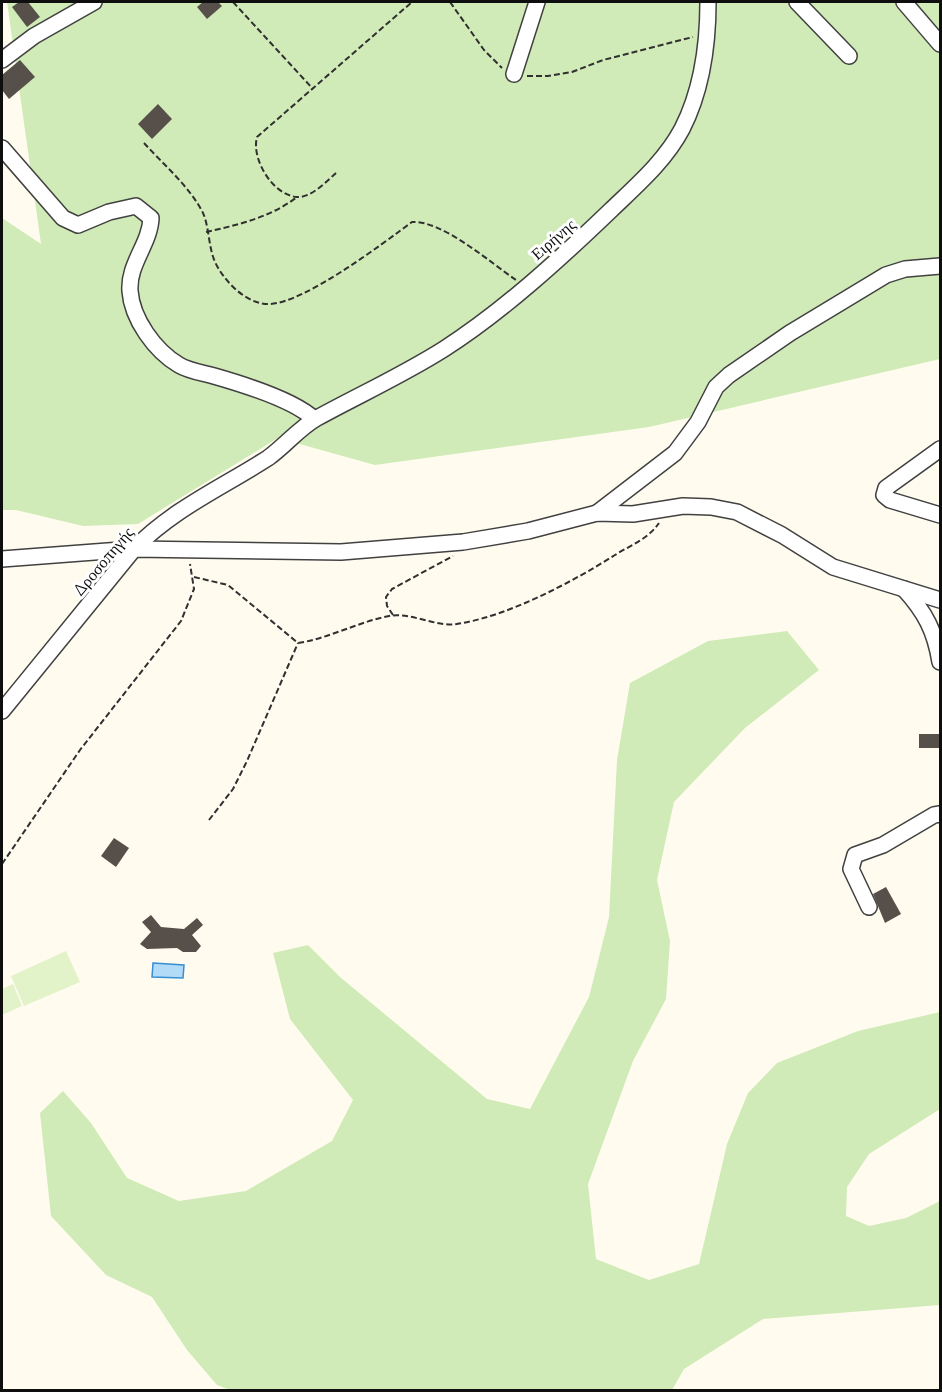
<svg xmlns="http://www.w3.org/2000/svg" width="942" height="1392" font-family="Lora,serif">
<style>
.green{fill:#d0ebb7}
.pitch{fill:#e2f2c9}
.water{fill:#b2dbf8;stroke:#378ed1;stroke-width:1.5}
.building{fill:#57504a}
.lines{fill:none;stroke-linecap:round;stroke-linejoin:round}
.minor-casing{stroke:#414141;stroke-width:18}
.path{stroke:#303030;stroke-width:2;stroke-dasharray:6 3;stroke-linecap:butt}
.minor{stroke:#fff;stroke-width:15}
.labels{text-anchor:middle;dominant-baseline:central;stroke-width:6;stroke-linejoin:round;paint-order:stroke}
.street-label{font-size:16px;fill:#0e0e0e;stroke:#fff}
</style>
<rect width="100%" height="100%" fill="#fffcef"/>
<g class="green">
<path d="M7 2H940V359L649 427 375 465 278 438 138 524 83 526 16 510H2V218L41 244Z"/>
<path d="M787 631 819 670 745 728 674 802 657 880 670 941 666 999 633 1061 588 1184 596 1259 649 1280 699 1264 727 1144 748 1093 777 1063 858 1031 940 1012V1109L869 1154 847 1187 846 1216 869 1226 906 1218 940 1201V1305L763 1319 684 1369 672 1390H230L217 1385 187 1350 152 1297 106 1275 51 1216 40 1113 63 1091 91 1123 127 1178 179 1201 246 1191 332 1141 353 1100 290 1019 273 953 308 945 340 977 487 1099 530 1109 589 997 609 917 617 760 630 683 708 641Z"/>
</g>
<g class="pitch">
<path d="M66 951 80 982 24 1006 11 976Z"/>
<path d="M13 984 22 1006 2 1015V989Z"/>
</g>
<path class="water" d="M153 963 184 965 183 978 152 977Z"/>
<g class="building">
<path d="M19 2H28L40 17 27 27 12 7Z"/>
<path d="M203 2H218L222 6 207 19 197 7Z"/>
<path d="M20 60 35 77 9 99 2 90V75Z"/>
<path d="M158 104 172 119 152 139 138 124Z"/>
<rect x="919" y="734" width="21" height="14"/>
<path d="M114 838 129 848 116 867 101 856Z"/>
<path d="M886 887 901 914 885 923 873 894Z"/>
<path d="M151 915 161 927 184 929 197 918 203 925 192 935 201 946 196 952H183L177 948 147 949 140 944 151 932 142 922Z"/>
</g>
<g class="lines">
<defs>
<g id="minor">
<path d="M797 2 849 56"/>
<path d="M904 2 940 44"/>
<path d="M2 60 34 36 94 2"/>
<path d="M514 74 537 2"/>
<path d="M2 148 63 218 78 225 109 212 136 206 151 218C150 244 128 264 130 291 132 319 155 351 179 365 189 371 203 373 214 376 242 384 294 400 314 419"/>
<path d="M940 449 886 488 884 495 890 500 940 515"/>
<path d="M597 513 675 453 698 422 716 387 729 375 790 333 886 275 905 269 940 266"/>
<path d="M2 559 134 549 341 552 463 542 528 531 597 513 633 514 683 506 711 507 737 512 782 535 833 567 940 600"/>
<path d="M904 589C925 612 935 631 940 662"/>
<path d="M2 711 134 549C173 509 221 488 268 458 285 446 299 428 317 418 359 395 403 375 444 349 502 312 561 258 611 210 637 185 665 161 682 129 702 90 708 44 708 2"/>
<path d="M869 907 851 869 855 855 883 845 934 815 940 814"/>
</g>
</defs>
<use href="#minor" class="minor-casing"/>
<g class="path">
<path d="M233 2 313 89"/>
<path d="M450 2 484 50 502 68"/>
<path d="M527 76H548L572 72 603 60 693 37"/>
<path d="M144 143C163 164 190 187 203 213 210 229 208 250 217 266 227 284 248 305 270 304 306 302 382 244 412 222 442 220 491 263 516 280"/>
<path d="M336 173C326 182 311 198 297 197 272 195 251 158 257 137L412 2"/>
<path d="M206 232C238 225 271 217 297 197"/>
<path d="M194 577 228 585 298 643C327 639 358 622 389 616 411 612 435 627 457 624 509 616 572 582 615 555 631 545 648 539 659 523"/>
<path d="M393 615 387 606 386 597 392 589 453 556"/>
<path d="M209 820 233 789 247 761 298 643"/>
<path d="M2 864 80 750 181 621 194 589 190 564"/>
</g>
<use href="#minor" class="minor"/>
</g>
<g class="labels">
<g class="street-label">
<text transform="translate(553 239) rotate(-41)">Ειρήνης</text>
<text transform="translate(103 561) rotate(-50)">Δροσοπηγής</text>
</g>
</g>
<rect width="942" height="1392" fill="none" stroke="#0e0e0e" stroke-width="6"/>
</svg>
